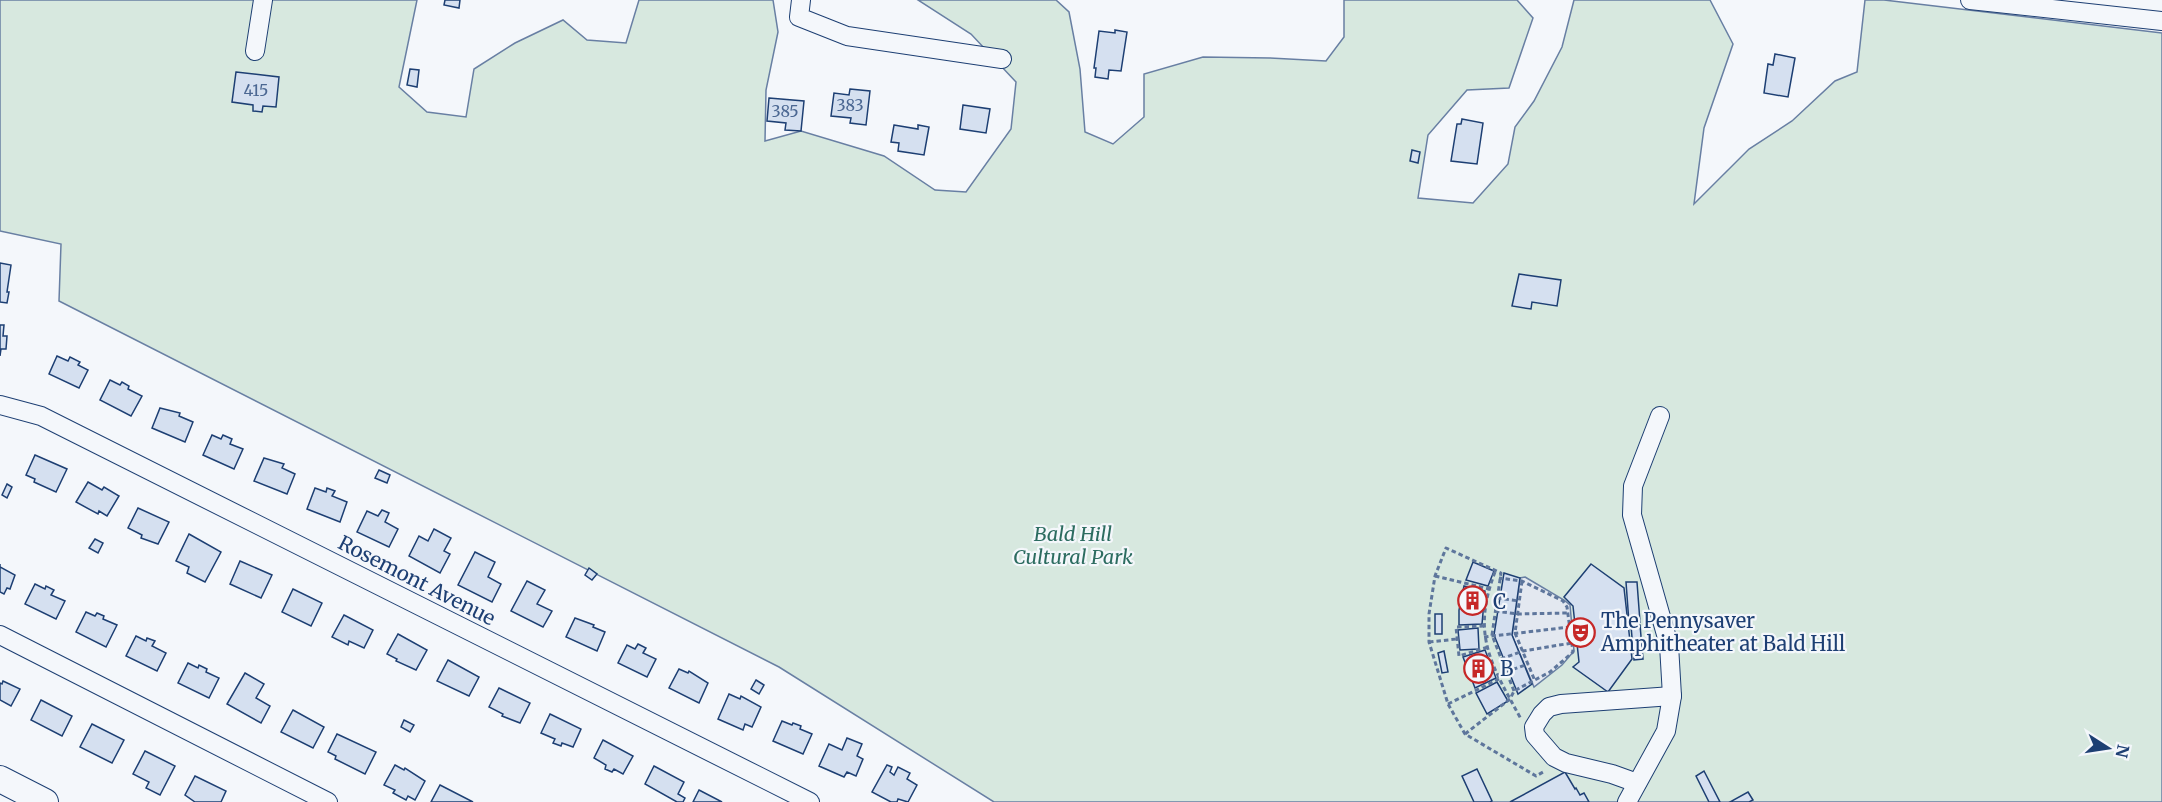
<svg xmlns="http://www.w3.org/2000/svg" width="2162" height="802" font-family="Merriweather,serif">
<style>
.green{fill:#d7e8df;stroke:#687fa3;stroke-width:1.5}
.parking{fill:#e3e8f0;stroke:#687fa3;stroke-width:1.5}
.building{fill:#d5e0f0;stroke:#1d3f73;stroke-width:1.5}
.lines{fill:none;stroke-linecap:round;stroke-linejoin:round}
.minor-casing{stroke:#1d3f73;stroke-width:20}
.highway-casing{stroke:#1d3f73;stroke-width:28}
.path{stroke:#5e769c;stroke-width:3;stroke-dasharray:4.5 3;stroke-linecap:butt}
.minor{stroke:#f4f7fb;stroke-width:18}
.highway{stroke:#f4f7fb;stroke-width:26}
.labels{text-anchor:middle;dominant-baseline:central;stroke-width:4.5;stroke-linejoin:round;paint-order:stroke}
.number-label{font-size:16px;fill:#4b6792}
.park-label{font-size:20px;font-style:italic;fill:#2c6c60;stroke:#f4f7fb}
.street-label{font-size:20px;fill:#1d3f73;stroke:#f4f7fb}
.poi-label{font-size:20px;fill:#1d3f73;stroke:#f4f7fb;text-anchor:start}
</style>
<rect width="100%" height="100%" fill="#f4f7fb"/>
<path class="green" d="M0 0H417L399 87 427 112 466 117 474 69 515 43 563 20 587 40 626 43 639 0H773L778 32 766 90 765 141 801 131 884 156 935 190 966 192 1011 129 1016 82 971 34 918 0H1056L1069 12 1080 69 1085 132 1113 144 1144 117V74L1203 57 1270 58 1326 61 1344 37V0H1517L1533 18 1509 88 1467 90 1428 135 1418 198 1473 203 1508 164 1515 127 1534 101 1562 47 1574 0H1710L1733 44 1704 128 1694 204 1749 149 1792 121 1835 81 1857 72 1865 0H1884L2162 33V802H994L779 667 59 301 61 244 0 231Z"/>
<path class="parking" d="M1525 577 1564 600 1570 605 1574 651 1562 665 1534 687 1512 635 1520 578Z"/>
<g class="building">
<path d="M445 0H460L459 8 444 5Z"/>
<path d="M1115 30 1127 32 1121 71 1109 70 1108 79 1095 77 1096 68H1094L1099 31 1115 33Z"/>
<path d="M1775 54 1795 58 1788 97 1764 93 1768 64 1773 65Z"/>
<path d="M410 69 419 70 417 87 407 85Z"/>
<path d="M236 72 279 77 276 107 263 106 262 112 253 111V105L232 102Z"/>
<path d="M850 89 870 91 866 125 850 123 851 118 831 116 834 93 849 95Z"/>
<path d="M769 98 804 101 801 131 785 130 786 123 767 121Z"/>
<path d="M963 105 990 109 986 133 960 129Z"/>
<path d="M1462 119 1483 123 1477 164 1451 161 1457 124H1461Z"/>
<path d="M894 125 918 129V125L929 127 924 155 898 151 899 143 891 142Z"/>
<path d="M1412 150 1420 152 1418 163 1410 161Z"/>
<path d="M0 263 11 265 7 292H9L7 303 0 302Z"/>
<path d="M1519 274 1561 280 1557 306 1532 302 1531 309 1512 306Z"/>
<path d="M0 325H4L3 336H7L6 349H1L0 356Z"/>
<path d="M57 356 68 361 70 357 80 362 78 365 88 370 79 388 49 374Z"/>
<path d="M110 380 120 385 122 382 129 386 128 389 142 396 131 416 100 400Z"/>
<path d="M160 408 180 413 179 416 193 422 185 442 152 428Z"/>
<path d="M212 435 221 439 223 435 232 439 230 444 243 449 234 469 203 455Z"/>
<path d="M35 455 67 469 56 492 34 482 35 479 26 475Z"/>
<path d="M264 458 284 464 282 468 295 474 287 494 254 481Z"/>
<path d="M379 470 390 475 387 483 375 478Z"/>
<path d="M88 482 102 490 104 487 119 496 107 516 99 511 98 514 76 502Z"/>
<path d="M7 484 12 487 7 498 2 495Z"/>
<path d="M315 488 326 492 327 488 335 491 332 496 347 502 340 522 307 509Z"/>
<path d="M138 508 169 522 158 544 141 538 142 535 128 528Z"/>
<path d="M382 510 389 513 385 522 398 529 389 547 357 532 367 511 378 516Z"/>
<path d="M434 529 451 538 444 551 450 554 440 573 409 556 419 536 428 541Z"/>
<path d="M189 534 221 552 205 582 187 573 189 567 176 561Z"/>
<path d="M95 539 103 543 98 553 89 548Z"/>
<path d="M475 552 495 562 488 577 501 584 492 602 458 585Z"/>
<path d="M240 561 272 575 261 598 230 584Z"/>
<path d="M1473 562 1494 571 1488 586 1466 580Z"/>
<path d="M0 564V567L15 575 10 589 7 588 4 594 0 592Z"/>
<path d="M1591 564 1624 588 1632 659 1608 692 1573 667 1579 662 1573 606 1564 597Z"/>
<path d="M589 568 597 574 592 580 585 575Z"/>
<path d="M1504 573 1520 578 1512 635 1532 684 1518 694 1494 635Z"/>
<path d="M527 581 545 590 537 604 552 611 543 627 511 611Z"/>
<path d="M1626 582H1637L1640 622 1629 623Z"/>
<path d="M35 584 45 589 46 586 54 590 51 595 65 601 56 619 25 604Z"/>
<path d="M1464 586 1485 591 1482 624 1459 625V610Z"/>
<path d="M293 589 322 603 311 626 282 612Z"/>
<path d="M86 612 95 616 97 613 104 616 103 619 117 625 106 647 76 632Z"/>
<rect x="1435" y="614" width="7" height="20"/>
<path d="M344 615 373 630 364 648 349 641 348 645 332 637Z"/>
<path d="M575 618 594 625 593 627 605 632 597 651 566 637Z"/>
<path d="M1640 625 1643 659 1634 660 1631 626Z"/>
<path d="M1478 628 1479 649 1460 650 1458 630Z"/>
<path d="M398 634 427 650 416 670 396 661 397 659 387 654Z"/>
<path d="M136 636 146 641 147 638 155 641 152 646 166 653 157 671 126 656Z"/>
<path d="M638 644 646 648 643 653 656 659 647 677 618 663 627 645 635 649Z"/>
<path d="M1485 650 1496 678 1475 688 1463 657Z"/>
<path d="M1444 651 1448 672 1442 673 1438 653Z"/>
<path d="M448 660 479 677 469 696 437 681Z"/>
<path d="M188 663 198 668 199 665 207 669 206 672 219 678 209 698 178 683Z"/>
<path d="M679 669 688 673 689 671 708 683 699 703 669 688Z"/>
<path d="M245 673 264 684 256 698 270 706 261 723 227 704Z"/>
<path d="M756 680 764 685 759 694 751 689Z"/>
<path d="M3 681 20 689 11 706 0 700V683L2 684Z"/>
<path d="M1497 682 1508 701 1487 714 1476 693Z"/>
<path d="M499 688 530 703 520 723 502 716 503 714 489 707Z"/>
<path d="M729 694 740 699 741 696 761 707 752 727 745 724 743 730 718 719Z"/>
<path d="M41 700 72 716 62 736 31 720Z"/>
<path d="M293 710 324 727 313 748 281 732Z"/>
<path d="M550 714 581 729 573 747 562 743 561 746 553 743 555 739 541 733Z"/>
<path d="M404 720 414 725 410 732 401 727Z"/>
<path d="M782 721 792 725 793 723 801 726 800 729 812 734 803 754 773 741Z"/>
<path d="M92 724 124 740 112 763 80 747Z"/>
<path d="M337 734 376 752 365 774 335 759 336 756 328 752Z"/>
<path d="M847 738 862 744 857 756 863 759 856 776 847 772 844 777 819 766 829 744 842 750Z"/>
<path d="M603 740 633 756 623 774 614 769 612 772 605 769 606 765 594 758Z"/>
<path d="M145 751 175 766 160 795 146 788 149 782 133 774Z"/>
<path d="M395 765 404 770 405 768 425 781 415 800 408 796 406 800 393 793 395 790 384 785Z"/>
<path d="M887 765 892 767 890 772 894 775 898 767 910 773 907 779 917 785 908 802 898 799 897 802H891L872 792Z"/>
<path d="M654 766 684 782 678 794 685 798 683 802H677L645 784Z"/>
<path d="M1477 769 1492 801 1490 802H1474L1462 776Z"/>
<path d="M1704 771 1720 802H1709L1696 776Z"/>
<path d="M1565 772 1575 789 1576 788 1580 795 1584 793 1589 802H1510Z"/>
<path d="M195 776 226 791 221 802H195L185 795Z"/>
<path d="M440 785 473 802H431Z"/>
<path d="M699 790 722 802H693Z"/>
<path d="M1748 792 1753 800 1749 802H1730Z"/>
</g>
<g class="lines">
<defs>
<g id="minor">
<path d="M801 0 799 17 847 36 1002 59"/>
<path d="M1970 0 2162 21"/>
<path d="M255 51 263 0"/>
<path d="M0 405 41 416 810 802"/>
<path d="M0 635 328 802"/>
<path d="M1637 783 1612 774 1566 763 1554 757 1535 735 1534 727 1542 714 1549 707 1561 704 1672 696"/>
<path d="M1627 802 1666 731 1672 696 1669 645 1632 515 1633 486 1660 416"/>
</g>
<path id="highway" d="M0 779 45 802"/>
</defs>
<use href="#minor" class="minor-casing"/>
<use href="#highway" class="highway-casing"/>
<g class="path">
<path d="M1495 572C1471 635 1491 664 1521 719"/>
<path d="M1435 576 1489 589"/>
<path d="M1522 581 1515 633 1535 681"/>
<path d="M1497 598 1519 601"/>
<path d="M1495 611 1518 614 1568 613"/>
<path d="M1484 626 1456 627 1459 656 1488 647"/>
<path d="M1484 637 1570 627"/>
<path d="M1429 642 1457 639"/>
<path d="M1501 659 1523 651 1572 643"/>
<path d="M1506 672 1528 664"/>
<path d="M1514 691 1492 635 1501 573 1446 548 1435 576 1429 614V642L1448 704 1465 734 1536 776 1545 771"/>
<path d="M1448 704 1499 679"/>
<path d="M1465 734 1510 699 1514 691 1550 672 1573 652 1567 607 1563 601 1522 581 1499 578"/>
</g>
<use href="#minor" class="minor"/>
<use href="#highway" class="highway"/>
</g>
<defs>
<symbol id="building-ring" viewBox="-11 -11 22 22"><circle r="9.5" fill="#f4f7fb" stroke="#c62828" stroke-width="1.5"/><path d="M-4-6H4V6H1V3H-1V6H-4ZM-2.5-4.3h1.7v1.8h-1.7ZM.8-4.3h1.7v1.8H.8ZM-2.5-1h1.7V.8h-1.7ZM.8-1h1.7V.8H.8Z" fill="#c62828"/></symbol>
<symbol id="theatre-ring" viewBox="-11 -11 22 22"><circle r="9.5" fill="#f4f7fb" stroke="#c62828" stroke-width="1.5"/><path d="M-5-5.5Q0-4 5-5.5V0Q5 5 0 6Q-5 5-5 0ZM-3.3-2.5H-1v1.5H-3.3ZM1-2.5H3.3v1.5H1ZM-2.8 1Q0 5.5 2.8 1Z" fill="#c62828"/></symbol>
</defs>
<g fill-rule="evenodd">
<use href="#building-ring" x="1456" y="584" width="33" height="33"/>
<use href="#theatre-ring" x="1564" y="616" width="33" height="33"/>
<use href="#building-ring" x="1462" y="652" width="33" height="33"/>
</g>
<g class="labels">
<g class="number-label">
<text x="256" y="90">415</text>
<text x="850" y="105">383</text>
<text x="785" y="111">385</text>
</g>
<g class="park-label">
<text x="1073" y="533">Bald Hill<tspan x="1073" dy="23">Cultural Park</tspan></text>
</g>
<g class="street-label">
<text transform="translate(417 580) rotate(27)">Rosemont Avenue</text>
</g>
<g class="poi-label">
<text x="1493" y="601">C</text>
<text x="1601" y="620">The Pennysaver<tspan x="1601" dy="23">Amphitheater at Bald Hill</tspan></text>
<text x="1500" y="668">B</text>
</g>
</g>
<g transform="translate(2108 748) rotate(102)" stroke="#f4f7fb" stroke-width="4.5" paint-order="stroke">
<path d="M0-4.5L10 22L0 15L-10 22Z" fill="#1d3f73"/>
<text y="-9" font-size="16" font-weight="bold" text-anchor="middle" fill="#1d3f73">N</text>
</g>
</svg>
